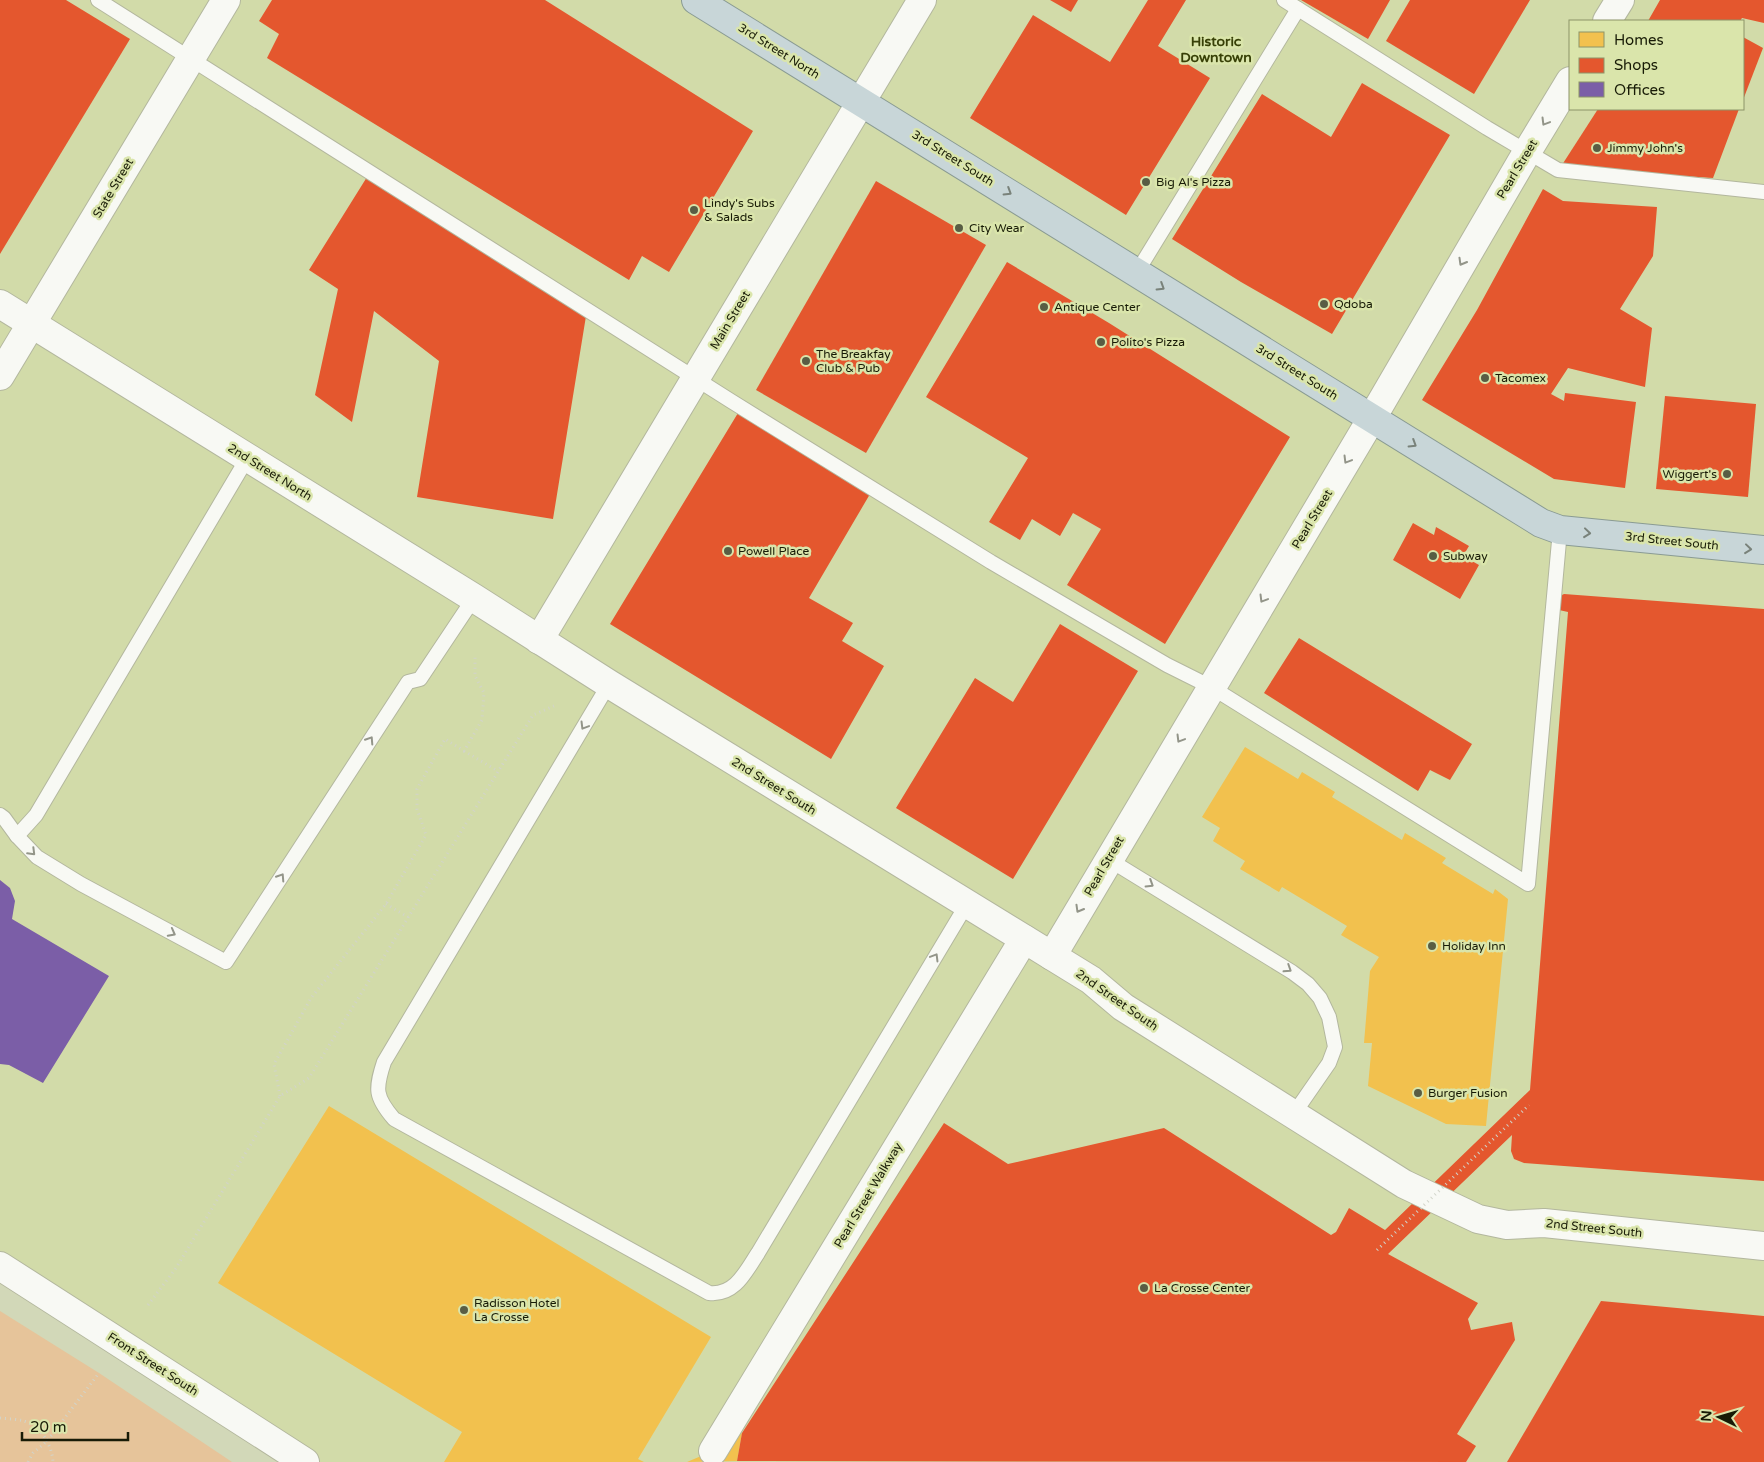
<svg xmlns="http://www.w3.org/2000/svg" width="1764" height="1462" font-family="'Varela Round',sans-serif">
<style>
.built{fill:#d2dba9;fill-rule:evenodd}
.green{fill:#e6c49a}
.homes{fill:#f2c14e}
.shops{fill:#e4572e}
.offices{fill:#7b5ea7}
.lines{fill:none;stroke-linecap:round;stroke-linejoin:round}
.lane-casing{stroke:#b3b79e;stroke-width:16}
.street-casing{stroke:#b3b79e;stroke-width:30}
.highway-casing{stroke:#8a9b93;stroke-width:30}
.path{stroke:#d2d4ca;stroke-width:3;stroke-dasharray:1 4;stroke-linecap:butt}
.lane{stroke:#f8f9f4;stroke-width:14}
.street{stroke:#f8f9f4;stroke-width:28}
.highway{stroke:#c8d6d8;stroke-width:28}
.path-bridge{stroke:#d2d4ca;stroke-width:3;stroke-dasharray:1 4;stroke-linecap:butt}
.oneway{stroke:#939589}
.oneway2{stroke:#79827a}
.poi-dot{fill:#595d44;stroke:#dae5ab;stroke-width:2}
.labels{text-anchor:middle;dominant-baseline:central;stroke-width:5;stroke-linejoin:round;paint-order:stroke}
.street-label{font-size:12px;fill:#181b06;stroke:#dae5ab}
.poi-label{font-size:12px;fill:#181b06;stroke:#dae5ab;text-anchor:start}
.neighbourhood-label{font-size:14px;font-weight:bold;fill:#384007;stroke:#dae5ab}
</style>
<rect width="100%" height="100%" fill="#d2d8b8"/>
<path class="built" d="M0 0H1764V1462H305L0 1266ZM1570 21H1743V109H1570Z"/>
<path class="green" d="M0 1311 99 1373 232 1462H0Z"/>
<g class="homes">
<path d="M1245 747 1298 779 1302 772 1335 792 1332 797 1402 840 1405 833 1446 858 1442 863 1493 894 1495 889 1508 899 1486 1126 1446 1124 1368 1086 1372 1043H1364L1370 971 1379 957 1341 935 1347 926 1282 887 1279 892 1240 869 1245 861 1213 841 1220 828 1202 817Z"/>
<path d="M329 1106 711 1337 638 1459 644 1462H444L462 1432 218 1283Z"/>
<path d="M742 1433 737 1461 687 1462 713 1451Z"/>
</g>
<g class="shops">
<path d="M0 0H66L130 39 0 254Z"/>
<path d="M272 0H545L753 131 669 272 642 256 629 280 267 58 279 34 259 21Z"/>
<path d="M1050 0H1078L1071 12Z"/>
<path d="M1148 0H1186L1158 46 1210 78 1126 215 970 118 1033 15 1110 62Z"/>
<path d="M1301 0H1390L1368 39Z"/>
<path d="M1410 0H1530L1474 94 1386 41Z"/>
<path d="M1660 0H1764V23L1742 18 1740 21H1648Z"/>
<path d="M1743 37 1763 48 1743 100Z"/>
<path d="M1362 83 1450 135 1332 334 1241 282 1172 239 1262 94 1331 137Z"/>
<path d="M1598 109H1739L1713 178 1560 168Z"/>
<path d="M367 177 586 316 553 519 417 497 439 361 374 311 352 422 315 395 338 289 309 270Z"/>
<path d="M876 181 986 245 866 453 756 390Z"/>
<path d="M1543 189 1563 201 1657 207 1653 256 1620 309 1652 328 1645 387 1568 368 1551 394 1564 401 1565 393 1636 402 1625 488 1554 479 1422 400 1477 310Z"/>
<path d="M1007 262 1109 323 1290 437 1165 644 1067 585 1101 529 1073 513 1060 536 1032 519 1020 540 989 522 1028 458 926 397Z"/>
<path d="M1665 396 1756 404 1748 497 1656 489Z"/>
<path d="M738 413 870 494 809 598 853 623 842 641 884 666 831 759 610 624Z"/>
<path d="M1413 523 1434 535 1436 527 1469 546 1463 556 1479 565 1460 599 1393 560Z"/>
<path d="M1564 594 1764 609V1181L1524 1163 1514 1159 1511 1151 1512 1135 1388 1254 1478 1303 1468 1319 1471 1330 1512 1322 1515 1340 1457 1434 1476 1446 1466 1462 737 1461 742 1433 944 1123 1008 1164 1164 1128 1331 1235 1336 1232 1349 1208 1385 1230 1530 1090 1568 612 1559 610 1560 596Z"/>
<path d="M1060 624 1138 671 1013 879 896 808 975 678 1013 702Z"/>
<path d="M1299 638 1472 744 1450 780 1430 770 1418 791 1264 693Z"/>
<path d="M1601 1301 1764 1316V1462H1507Z"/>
</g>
<path class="offices" d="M0 880 10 888 15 901 12 919 109 976 43 1083 9 1065 0 1064Z"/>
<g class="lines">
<defs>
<g id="lane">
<path d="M98 0 731 401 991 562 1167 665 1211 687 1528 884 1560 530"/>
<path d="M1284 0 1487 128 1558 170 1764 192"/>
<path d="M1137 272 1298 9"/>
<path d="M609 684 384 1062C375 1089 375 1097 394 1119L709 1293C735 1296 746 1271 758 1253L967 904"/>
<path d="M0 815 4 818 17 836 37 857 81 884 226 962 408 682 420 679 474 598"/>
<path d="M17 836 36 815 248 457"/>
<path d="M1108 859 1292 972 1308 984 1320 998 1329 1017 1335 1047 1329 1063 1293 1115"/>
</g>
<g id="street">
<path d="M1607 21 1620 0"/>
<path d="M0 304 474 598 609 684 1052 956 1091 980 1123 1007 1404 1184 1478 1219 1507 1225 1544 1223 1764 1246"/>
<path d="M0 376 226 0"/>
<path d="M539 640 922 0"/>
<path d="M1052 956 1372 418 1527 152 1570 81"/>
<path d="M0 1266 305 1462"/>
<path d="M713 1451 1024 939"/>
</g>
<path id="highway" d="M696 0 1541 523 1560 530 1764 550"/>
</defs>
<use href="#lane" class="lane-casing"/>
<use href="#street" class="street-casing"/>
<use href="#highway" class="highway-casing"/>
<g class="path">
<path d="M464 751 498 771"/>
<path d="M386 904 408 917"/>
<path d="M280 1096 274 1064 311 998 386 904 426 835 417 809V789L445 739 464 751 482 720 484 693 475 676V657"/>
<path d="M148 1305 176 1268 280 1096 309 1078 533 715 554 706"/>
<path d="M0 1418C8 1419 17 1419 24 1421 41 1426 52 1445 53 1462"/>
<path d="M28 1462 33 1453 47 1441 99 1373"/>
</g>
<use href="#lane" class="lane"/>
<use href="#street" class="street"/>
<use href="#highway" class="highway"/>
<path class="path-bridge" d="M1377 1250 1529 1105"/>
</g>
<defs><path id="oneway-chevron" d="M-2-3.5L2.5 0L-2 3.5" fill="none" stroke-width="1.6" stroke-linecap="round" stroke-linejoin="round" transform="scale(1.25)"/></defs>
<g class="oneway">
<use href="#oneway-chevron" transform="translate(1545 122) rotate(121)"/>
<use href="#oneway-chevron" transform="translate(1462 262) rotate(120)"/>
<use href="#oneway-chevron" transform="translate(1347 460) rotate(121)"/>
<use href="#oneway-chevron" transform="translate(1263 599) rotate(121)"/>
<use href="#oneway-chevron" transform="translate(584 726) rotate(121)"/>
<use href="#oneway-chevron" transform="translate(1180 739) rotate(121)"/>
<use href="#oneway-chevron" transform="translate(370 740) rotate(-57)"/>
<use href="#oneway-chevron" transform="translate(32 852) rotate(45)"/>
<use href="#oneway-chevron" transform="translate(281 877) rotate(-57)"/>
<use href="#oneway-chevron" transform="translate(1150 884) rotate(32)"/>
<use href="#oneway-chevron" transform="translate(1079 909) rotate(120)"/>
<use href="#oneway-chevron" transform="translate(172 933) rotate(28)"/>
<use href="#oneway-chevron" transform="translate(935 957) rotate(-59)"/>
<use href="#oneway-chevron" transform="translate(1288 969) rotate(33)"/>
</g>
<g class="oneway2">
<use href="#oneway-chevron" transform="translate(1008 192) rotate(32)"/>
<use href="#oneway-chevron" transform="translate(1161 287) rotate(32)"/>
<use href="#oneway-chevron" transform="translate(1413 444) rotate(32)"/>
<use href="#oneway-chevron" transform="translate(1587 533) rotate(6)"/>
<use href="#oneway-chevron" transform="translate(1748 549) rotate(6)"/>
</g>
<g class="poi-dot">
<circle cx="1597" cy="148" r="5"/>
<circle cx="1146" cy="182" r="5"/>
<circle cx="694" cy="210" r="5"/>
<circle cx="959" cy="228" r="5"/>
<circle cx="1324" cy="304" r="5"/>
<circle cx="1044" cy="307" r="5"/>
<circle cx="1101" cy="342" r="5"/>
<circle cx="806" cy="361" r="5"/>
<circle cx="1485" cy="378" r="5"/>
<circle cx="1727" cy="474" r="5"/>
<circle cx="728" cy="551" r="5"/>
<circle cx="1433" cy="556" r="5"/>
<circle cx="1432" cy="946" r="5"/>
<circle cx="1418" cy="1093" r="5"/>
<circle cx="1144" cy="1288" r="5"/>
<circle cx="464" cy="1310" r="5"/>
</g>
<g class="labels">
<g class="street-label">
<text transform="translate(779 51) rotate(32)">3rd Street North</text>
<text transform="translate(953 158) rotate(32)">3rd Street South</text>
<text transform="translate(1517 169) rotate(-59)">Pearl Street</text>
<text transform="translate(113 188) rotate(-59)">State Street</text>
<text transform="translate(730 320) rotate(-59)">Main Street</text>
<text transform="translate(1297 372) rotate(32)">3rd Street South</text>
<text transform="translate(270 472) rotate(32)">2nd Street North</text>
<text transform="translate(1312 519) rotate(-59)">Pearl Street</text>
<text transform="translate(1672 541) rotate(6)">3rd Street South</text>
<text transform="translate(774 786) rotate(32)">2nd Street South</text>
<text transform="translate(1104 866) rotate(-60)">Pearl Street</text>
<text transform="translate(1117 1000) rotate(35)">2nd Street South</text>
<text transform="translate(868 1195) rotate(-59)">Pearl Street Walkway</text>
<text transform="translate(1594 1228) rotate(6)">2nd Street South</text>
<text transform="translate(153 1364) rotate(33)">Front Street South</text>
</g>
<g class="poi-label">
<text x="1607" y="148">Jimmy John's</text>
<text x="1156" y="182">Big Al's Pizza</text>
<text x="704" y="203">Lindy's Subs<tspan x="704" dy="14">&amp; Salads</tspan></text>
<text x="969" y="228">City Wear</text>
<text x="1334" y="304">Qdoba</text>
<text x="1054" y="307">Antique Center</text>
<text x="1111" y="342">Polito's Pizza</text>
<text x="816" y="354">The Breakfay<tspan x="816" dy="14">Club &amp; Pub</tspan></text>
<text x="1495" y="378">Tacomex</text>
<text x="1717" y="474" text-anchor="end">Wiggert's</text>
<text x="738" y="551">Powell Place</text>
<text x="1443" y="556">Subway</text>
<text x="1442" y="946">Holiday Inn</text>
<text x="1428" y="1093">Burger Fusion</text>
<text x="1154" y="1288">La Crosse Center</text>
<text x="474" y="1303">Radisson Hotel<tspan x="474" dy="14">La Crosse</tspan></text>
</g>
<g class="neighbourhood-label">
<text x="1216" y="41">Historic<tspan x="1216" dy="16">Downtown</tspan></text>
</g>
</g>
<rect x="1569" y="20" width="175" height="90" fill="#dae5ab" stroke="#8c9469"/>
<rect x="1579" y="32" width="25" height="15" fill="#f2c14e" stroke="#8c9469"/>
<text x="1614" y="45" font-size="15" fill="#181b06">Homes</text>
<rect x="1579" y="58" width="25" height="15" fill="#e4572e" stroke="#8c9469"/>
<text x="1614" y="70" font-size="15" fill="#181b06">Shops</text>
<rect x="1579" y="82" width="25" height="15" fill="#7b5ea7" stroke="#8c9469"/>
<text x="1614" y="95" font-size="15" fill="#181b06">Offices</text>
<g transform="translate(1719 1417) rotate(275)" stroke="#dae5ab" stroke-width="4" paint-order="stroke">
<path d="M0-4L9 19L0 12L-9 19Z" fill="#181b06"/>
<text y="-8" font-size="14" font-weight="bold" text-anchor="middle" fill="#181b06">N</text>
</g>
<path d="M22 1432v8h106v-8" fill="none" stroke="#181b06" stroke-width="2.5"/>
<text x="30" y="1432" font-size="15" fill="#181b06" stroke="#dae5ab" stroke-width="4" paint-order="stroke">20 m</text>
</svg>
